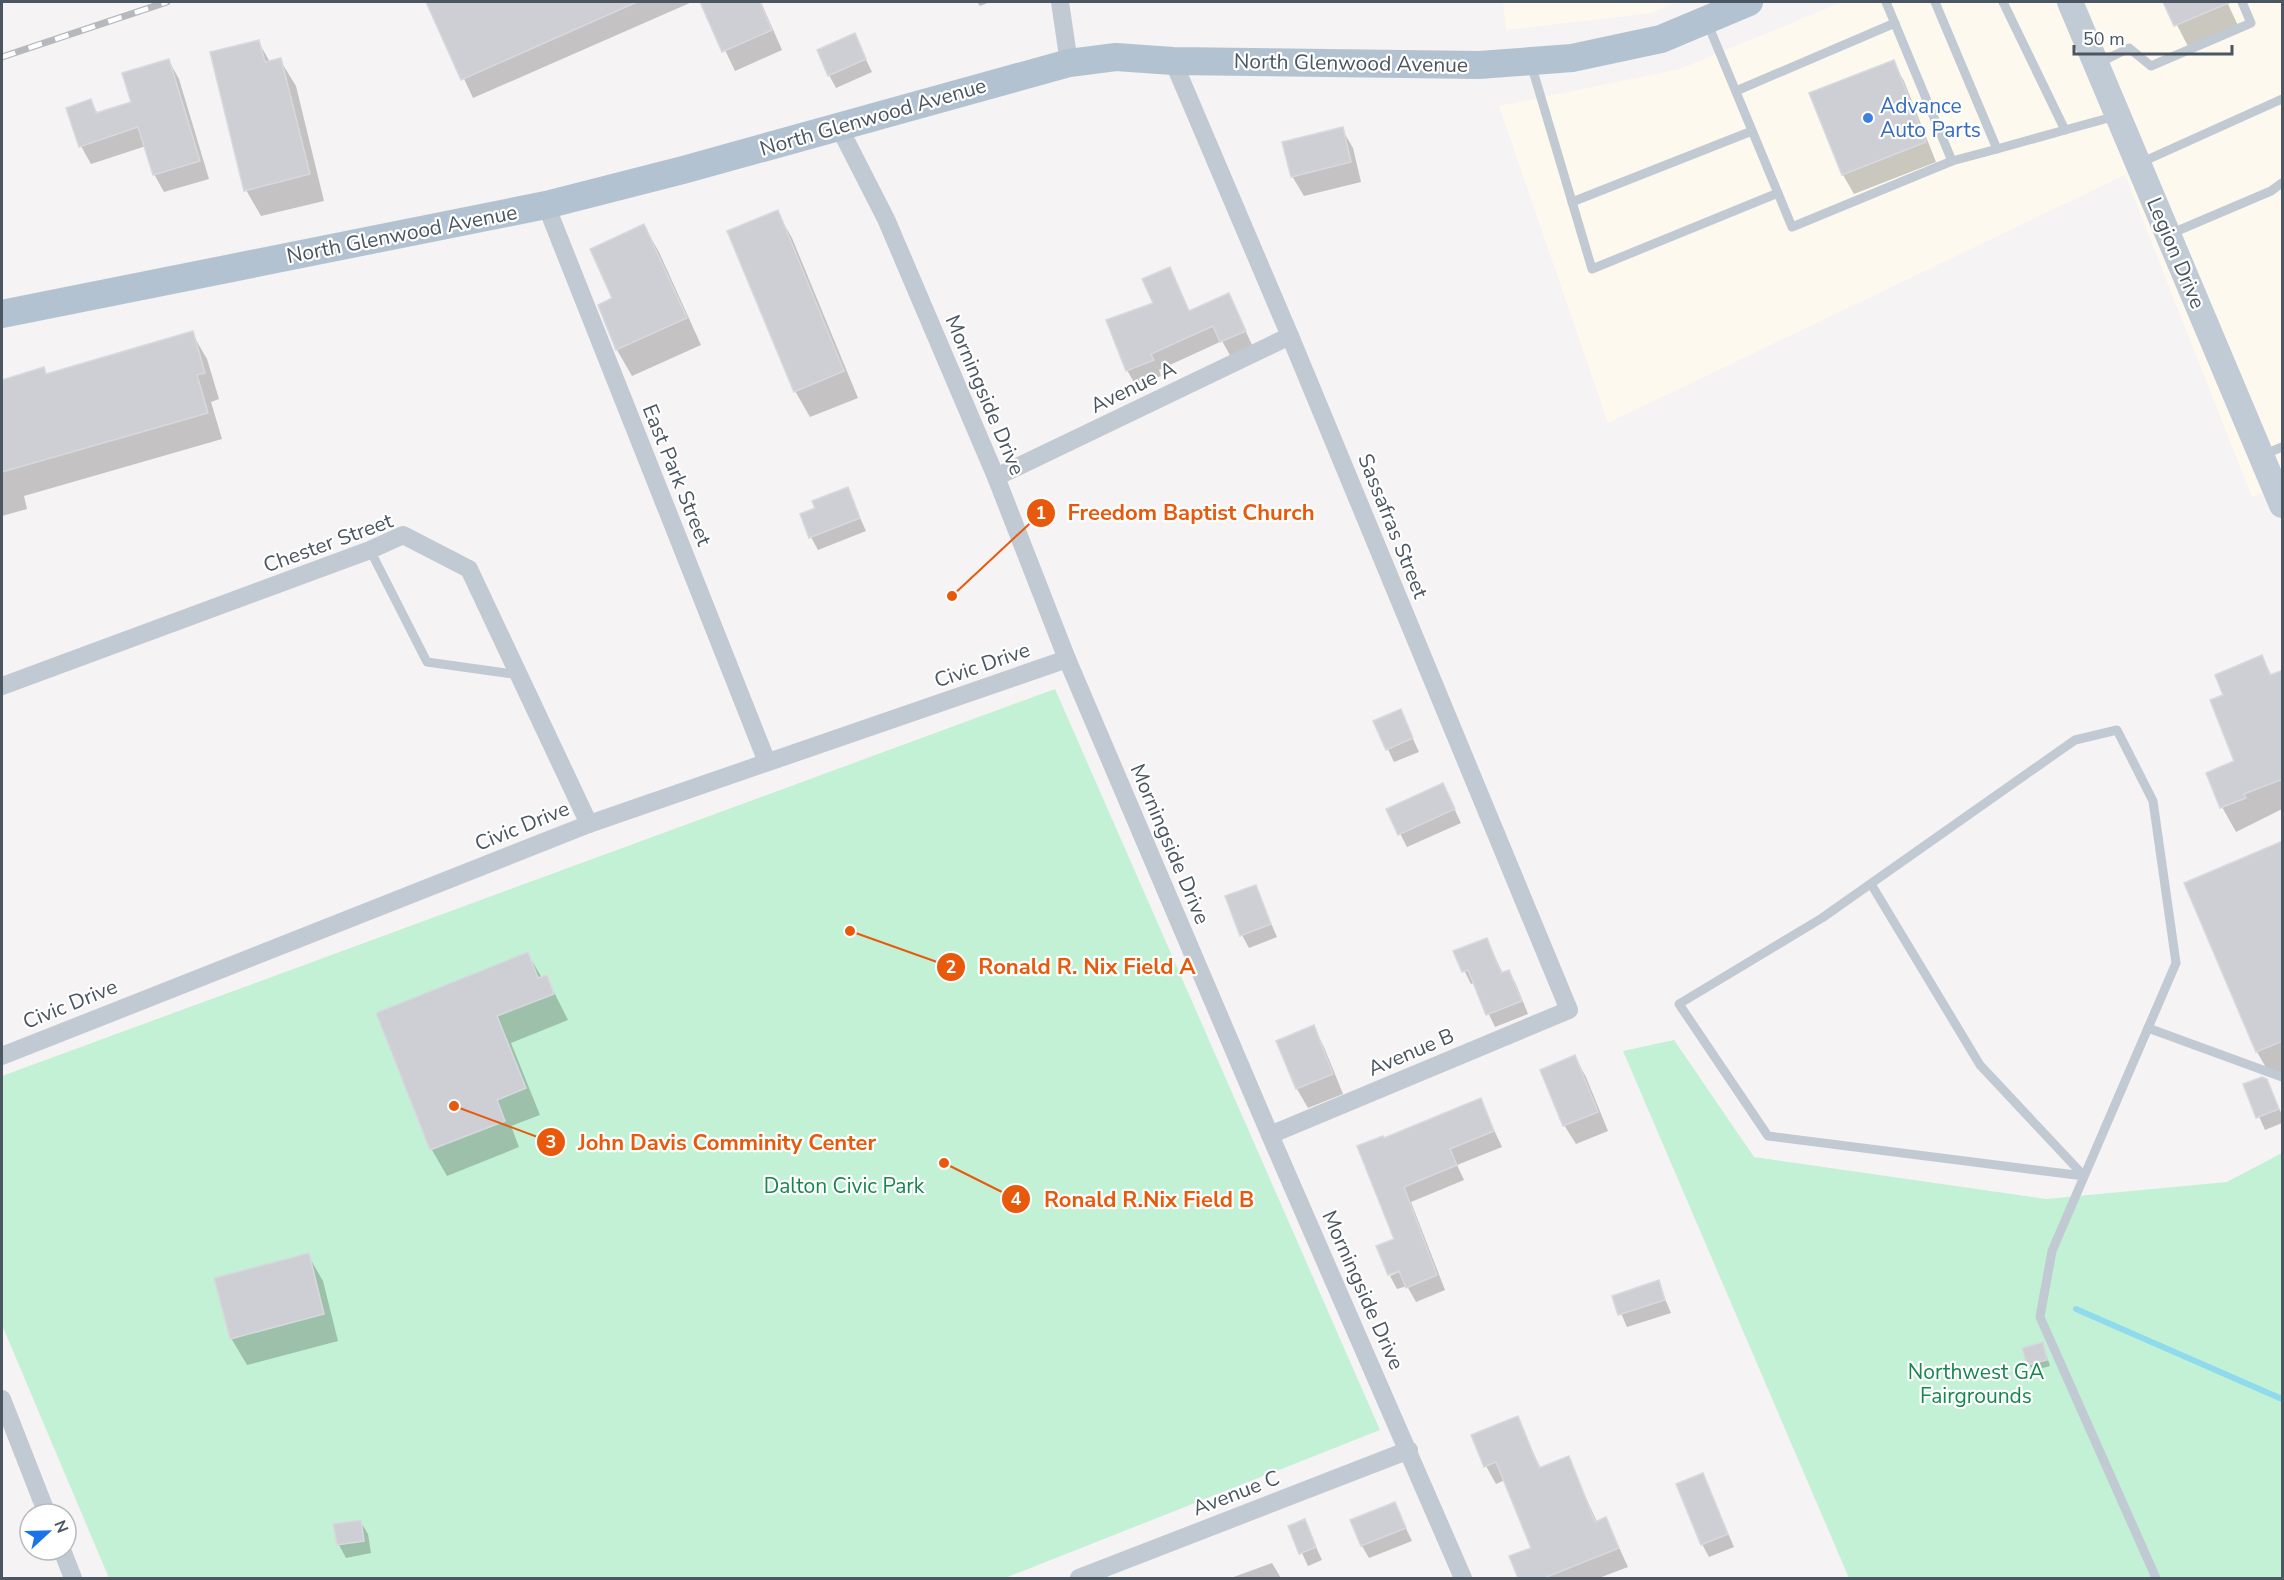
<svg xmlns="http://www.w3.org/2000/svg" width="2284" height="1580" font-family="'Nunito Sans',sans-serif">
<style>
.commercial{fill:#fdf9ef}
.green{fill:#c3f1d5}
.shadow{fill:#0003}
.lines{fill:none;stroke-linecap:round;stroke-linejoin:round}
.stream{stroke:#90daee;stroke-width:6}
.building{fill:#cdcfd5;stroke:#d7d9de;stroke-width:1.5}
.lane{stroke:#c1cad2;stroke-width:9}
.street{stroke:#c1cad2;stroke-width:18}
.secondary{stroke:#c1cbd6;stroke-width:26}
.primary{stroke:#b3c2d1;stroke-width:28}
.rail-casing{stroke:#b5b8bd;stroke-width:7}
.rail{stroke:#fff;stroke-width:4.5;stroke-dasharray:14;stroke-linecap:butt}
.shop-dot{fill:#3f7fe0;stroke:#fff;stroke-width:2}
.labels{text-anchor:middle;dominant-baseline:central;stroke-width:4.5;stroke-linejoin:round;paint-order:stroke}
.street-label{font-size:21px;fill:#4a5661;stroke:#fff}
.shop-label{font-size:21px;fill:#366cbe;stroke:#fff;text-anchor:start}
.park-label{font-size:21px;fill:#17864f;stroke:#fff}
.leader{fill:none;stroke:#e8590c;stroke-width:2}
.callout-dot{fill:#e8590c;stroke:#fff;stroke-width:2}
.mark-label{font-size:18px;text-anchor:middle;font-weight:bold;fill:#fff}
.callout-label{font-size:22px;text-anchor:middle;font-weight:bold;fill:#e8590c;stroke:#fff;stroke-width:4.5;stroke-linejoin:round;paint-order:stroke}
</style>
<rect width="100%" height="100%" fill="#f5f3f3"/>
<g class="commercial">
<path d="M1503 2H1678L1652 13 1506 30Z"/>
<path d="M1842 2H2282V484L2252 497 2125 175 1608 423 1499 106 1680 69Z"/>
</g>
<g class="green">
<path d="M1055 689 1380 1430 1005 1578H109L2 1325V1076Z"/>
<path d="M1674 1040 1754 1157 2046 1199 2227 1182 2282 1153V1578H1849L1623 1051Z"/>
</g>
<g class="shadow">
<path d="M428 2H692L473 98Z"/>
<path d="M702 2H761L782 50 735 71Z"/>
<path d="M977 2H990L980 6Z"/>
<path d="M2165 2H2227L2240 30 2191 52Z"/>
<path d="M854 35 872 72 836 88 829 75Z"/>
<path d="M258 41 270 62 280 60 296 86 324 201 261 216 246 190Z"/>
<path d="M169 61 179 79 209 179 164 192 154 174 146 146 91 164 81 146 91 101 98 114 133 103Z"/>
<path d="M1893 62 1904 81 1936 162 1854 194 1843 175 1811 94Z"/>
<path d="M1342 129 1353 148 1361 182 1304 196 1292 176Z"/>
<path d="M777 212 792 238 858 398 810 417 795 391Z"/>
<path d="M644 226 659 252 701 345 632 376 617 350 600 305 614 299Z"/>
<path d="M1169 269 1190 312 1229 295 1253 347 1231 357 1222 341 1159 370 1161 376 1136 386 1127 370Z"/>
<path d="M192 333 207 359 219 399 211 402 222 439 24 496 27 509 2 516V381L43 369 47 375Z"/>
<path d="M847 489 866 531 818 550 811 537 817 509Z"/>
<path d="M2262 657 2272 676 2282 673V809L2236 832 2222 807 2236 762 2225 696Z"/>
<path d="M1400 711 1419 752 1394 762 1375 722Z"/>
<path d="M1443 785 1461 823 1407 847 1388 810Z"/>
<path d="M2282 842V1073L2272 1078 2257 1052 2186 884Z"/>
<path d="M1255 887 1277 937 1249 948 1242 935Z"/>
<path d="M1487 940 1503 974 1509 972 1516 984 1528 1014 1495 1027 1474 983 1471 984 1455 952Z"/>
<path d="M528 954 542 978 546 976 568 1020 511 1043 540 1115 511 1126 519 1147 447 1176 432 1150 378 1013Z"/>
<path d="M1313 1027 1324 1047 1343 1094 1308 1108 1297 1089 1278 1041Z"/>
<path d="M1575 1057 1586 1077 1608 1131 1576 1144 1564 1125Z"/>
<path d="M2266 1080 2282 1115V1123L2265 1130 2245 1085Z"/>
<path d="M1480 1100 1502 1147 1457 1165 1464 1180 1411 1202 1445 1290 1416 1302 1407 1286 1397 1289 1390 1276 1406 1269 1396 1240 1384 1140Z"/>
<path d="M308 1255 323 1281 338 1341 247 1365 231 1338Z"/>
<path d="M1658 1282 1671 1313 1627 1327 1614 1297Z"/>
<path d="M2043 1344 2050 1366 2032 1371 2024 1349Z"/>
<path d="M1517 1418 1541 1469 1568 1458 1597 1522 1606 1519 1628 1567 1599 1578H1520L1511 1557 1533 1548 1505 1480 1496 1484 1486 1466Z"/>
<path d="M1703 1475 1734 1547 1709 1557 1702 1544Z"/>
<path d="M1394 1503 1412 1541 1369 1558 1362 1546Z"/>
<path d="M360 1521 368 1534 371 1553 346 1558 339 1545 335 1526Z"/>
<path d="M1304 1521 1322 1560 1308 1566 1290 1527Z"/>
<path d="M1272 1563 1281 1578H1231Z"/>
</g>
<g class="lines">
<path class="stream" d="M2076 1309 2282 1399"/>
</g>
<g class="building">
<path d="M426 2H637L461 80Z"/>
<path d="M700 2H760L772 30 722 52Z"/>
<path d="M2163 2H2231L2174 26Z"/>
<path d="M855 33 866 59 828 76 817 50Z"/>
<path d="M259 40 265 62 281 58 310 174 244 191 210 52Z"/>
<path d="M169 59 200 161 153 175 138 127 79 147 66 108 91 99 96 113 131 102 122 73Z"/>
<path d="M1894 60 1926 142 1842 175 1809 93Z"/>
<path d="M1343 127 1351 162 1291 177 1282 142Z"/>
<path d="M778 210 844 371 794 392 727 231Z"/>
<path d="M644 224 687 318 616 350 598 305 612 298 590 249Z"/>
<path d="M1170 267 1189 311 1229 293 1246 331 1220 342 1213 326 1151 354 1154 360 1126 371 1106 320 1153 303 1142 279Z"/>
<path d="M193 331 205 373 197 375 208 413 2 472V380L44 367 46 374Z"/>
<path d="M848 487 860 518 809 538 800 514 815 508 812 501Z"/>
<path d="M2262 655 2270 675 2283 670V779L2244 794 2246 798 2220 808 2206 773 2234 761 2210 700 2223 695 2215 675Z"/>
<path d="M1401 709 1413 738 1386 750 1373 721Z"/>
<path d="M1443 783 1455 809 1398 835 1386 809Z"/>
<path d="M2283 841V1041L2256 1052 2184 883Z"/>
<path d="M1256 885 1271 924 1240 936 1225 896Z"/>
<path d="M1487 938 1501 973 1509 970 1522 1001 1486 1015 1468 970 1462 972 1453 951Z"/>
<path d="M528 952 538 978 547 975 554 994 497 1016 526 1088 497 1100 505 1121 430 1150 376 1013Z"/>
<path d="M1314 1025 1333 1074 1296 1089 1276 1041Z"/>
<path d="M1575 1055 1598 1112 1563 1126 1540 1070Z"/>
<path d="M2262 1077 2267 1079 2279 1109 2256 1118 2243 1084Z"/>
<path d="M1481 1098 1494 1131 1450 1149 1457 1165 1404 1187 1437 1275 1406 1288 1399 1271 1388 1275 1376 1246 1394 1239 1357 1146 1383 1136 1384 1138Z"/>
<path d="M309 1253 324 1314 230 1339 214 1278Z"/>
<path d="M1659 1280 1665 1300 1618 1315 1612 1296Z"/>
<path d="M2043 1342 2047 1360 2027 1365 2022 1348Z"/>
<path d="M1518 1416 1539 1468 1569 1456 1595 1522 1606 1517 1619 1548 1544 1578H1518L1509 1556 1531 1548 1496 1462 1484 1467 1471 1435Z"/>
<path d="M1703 1473 1728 1534 1701 1545 1676 1484Z"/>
<path d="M1395 1502 1406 1528 1361 1546 1350 1520Z"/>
<path d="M1305 1519 1316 1547 1299 1554 1288 1526Z"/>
<path d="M361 1520 364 1541 337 1545 333 1524Z"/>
</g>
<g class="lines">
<g class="lane">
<path d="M1886 2 1952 161"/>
<path d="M1935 2 1997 149 2065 130 2003 2"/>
<path d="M1707 22 1792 227 1952 161 1997 149"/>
<path d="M2099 63 2129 48 2151 66 2251 23 2242 2"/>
<path d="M1531 64 1592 269 1778 193"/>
<path d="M1736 91 1895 23"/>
<path d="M2065 130 2116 116"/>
<path d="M2140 163 2282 99"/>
<path d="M1572 202 1752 131"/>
<path d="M2170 234 2271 191 2282 183"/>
<path d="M2263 455 2282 447"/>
<path d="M370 550 427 662 520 675"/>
<path d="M1871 884 1980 1065 2084 1176"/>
<path d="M2148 1028 2282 1077"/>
<path d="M2084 1176 1768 1136 1679 1004 1822 918 2075 740 2117 730 2153 801 2176 963 2052 1251 2040 1317 2156 1578"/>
</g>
<g class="street">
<path d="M1060 2 1069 63"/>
<path d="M1173 61 1290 336 1569 1010 1270 1135"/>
<path d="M839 127 886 219 996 477 1067 659 1270 1135 1463 1578"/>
<path d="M546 205 767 762"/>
<path d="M996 477 1290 336"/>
<path d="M2 686 370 550 403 535 469 569 589 824"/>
<path d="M2 1056 589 824 1067 659"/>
<path d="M2 1399 47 1514"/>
<path d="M62 1550 73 1578"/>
<path d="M1079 1578 1409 1450"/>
</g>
<path class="secondary" d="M2070 2 2282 505"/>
<path class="primary" d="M2 314 546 205 683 170 1069 63 1116 57 1173 61 1479 65 1572 58 1661 39 1749 2"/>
<defs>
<path id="rail" d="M2 57 167 2"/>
</defs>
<use href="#rail" class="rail-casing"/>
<use href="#rail" class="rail"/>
</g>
<circle class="shop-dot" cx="1868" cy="118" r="6"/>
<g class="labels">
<g class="street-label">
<text transform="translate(1351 63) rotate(1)">North Glenwood Avenue</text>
<text transform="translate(873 117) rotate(-16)">North Glenwood Avenue</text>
<text transform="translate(402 234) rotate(-11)">North Glenwood Avenue</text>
<text transform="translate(2176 253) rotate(67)">Legion Drive</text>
<text transform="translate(1133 387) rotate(-26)">Avenue A</text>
<text transform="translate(985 395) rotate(67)">Morningside Drive</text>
<text transform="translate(677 475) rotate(68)">East Park Street</text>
<text transform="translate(1393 526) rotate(68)">Sassafras Street</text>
<text transform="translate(328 543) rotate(-20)">Chester Street</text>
<text transform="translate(982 665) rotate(-19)">Civic Drive</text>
<text transform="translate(522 826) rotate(-22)">Civic Drive</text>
<text transform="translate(1170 844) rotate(67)">Morningside Drive</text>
<text transform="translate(70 1004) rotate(-22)">Civic Drive</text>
<text transform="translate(1411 1052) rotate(-23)">Avenue B</text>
<text transform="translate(1363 1290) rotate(66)">Morningside Drive</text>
<text transform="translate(1236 1493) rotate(-21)">Avenue C</text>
</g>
<g class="shop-label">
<text x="1880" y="106">Advance<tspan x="1880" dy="24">Auto Parts</tspan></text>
</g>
<g class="park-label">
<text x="844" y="1186">Dalton Civic Park</text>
<text x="1976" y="1372">Northwest GA<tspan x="1976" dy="24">Fairgrounds</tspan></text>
</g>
</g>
<path class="leader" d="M952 596L1041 513M850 931L951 967M454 1106L551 1142M944 1163L1016 1199"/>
<g class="callout-dot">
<circle cx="952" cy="596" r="6"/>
<circle cx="850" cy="931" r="6"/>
<circle cx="454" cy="1106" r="6"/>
<circle cx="944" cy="1163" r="6"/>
<circle cx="1041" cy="513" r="15"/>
<circle cx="951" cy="967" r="15"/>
<circle cx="551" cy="1142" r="15"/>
<circle cx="1016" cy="1199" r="15"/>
</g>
<g class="mark-label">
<text x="1041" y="519">1</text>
<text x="951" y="973">2</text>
<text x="551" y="1148">3</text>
<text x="1016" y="1205">4</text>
</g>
<g class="callout-label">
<text x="1191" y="520">Freedom Baptist Church</text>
<text x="1087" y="974">Ronald R. Nix Field A</text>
<text x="727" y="1150">John Davis Comminity Center</text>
<text x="1149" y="1207">Ronald R.Nix Field B</text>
</g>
<rect width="2284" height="1580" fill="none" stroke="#4a5661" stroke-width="6"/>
<g transform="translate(48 1532) rotate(68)"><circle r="28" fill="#ffffff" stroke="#b7bbc0" stroke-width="1.5"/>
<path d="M0-4.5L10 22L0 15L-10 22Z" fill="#1a73e8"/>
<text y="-9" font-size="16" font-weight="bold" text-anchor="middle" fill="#4a5661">N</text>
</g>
<path d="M2074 45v9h158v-9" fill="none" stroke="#4a5661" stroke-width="3"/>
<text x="2083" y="45" font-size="18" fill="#4a5661" stroke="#ffffff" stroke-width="4.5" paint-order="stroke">50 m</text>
</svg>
